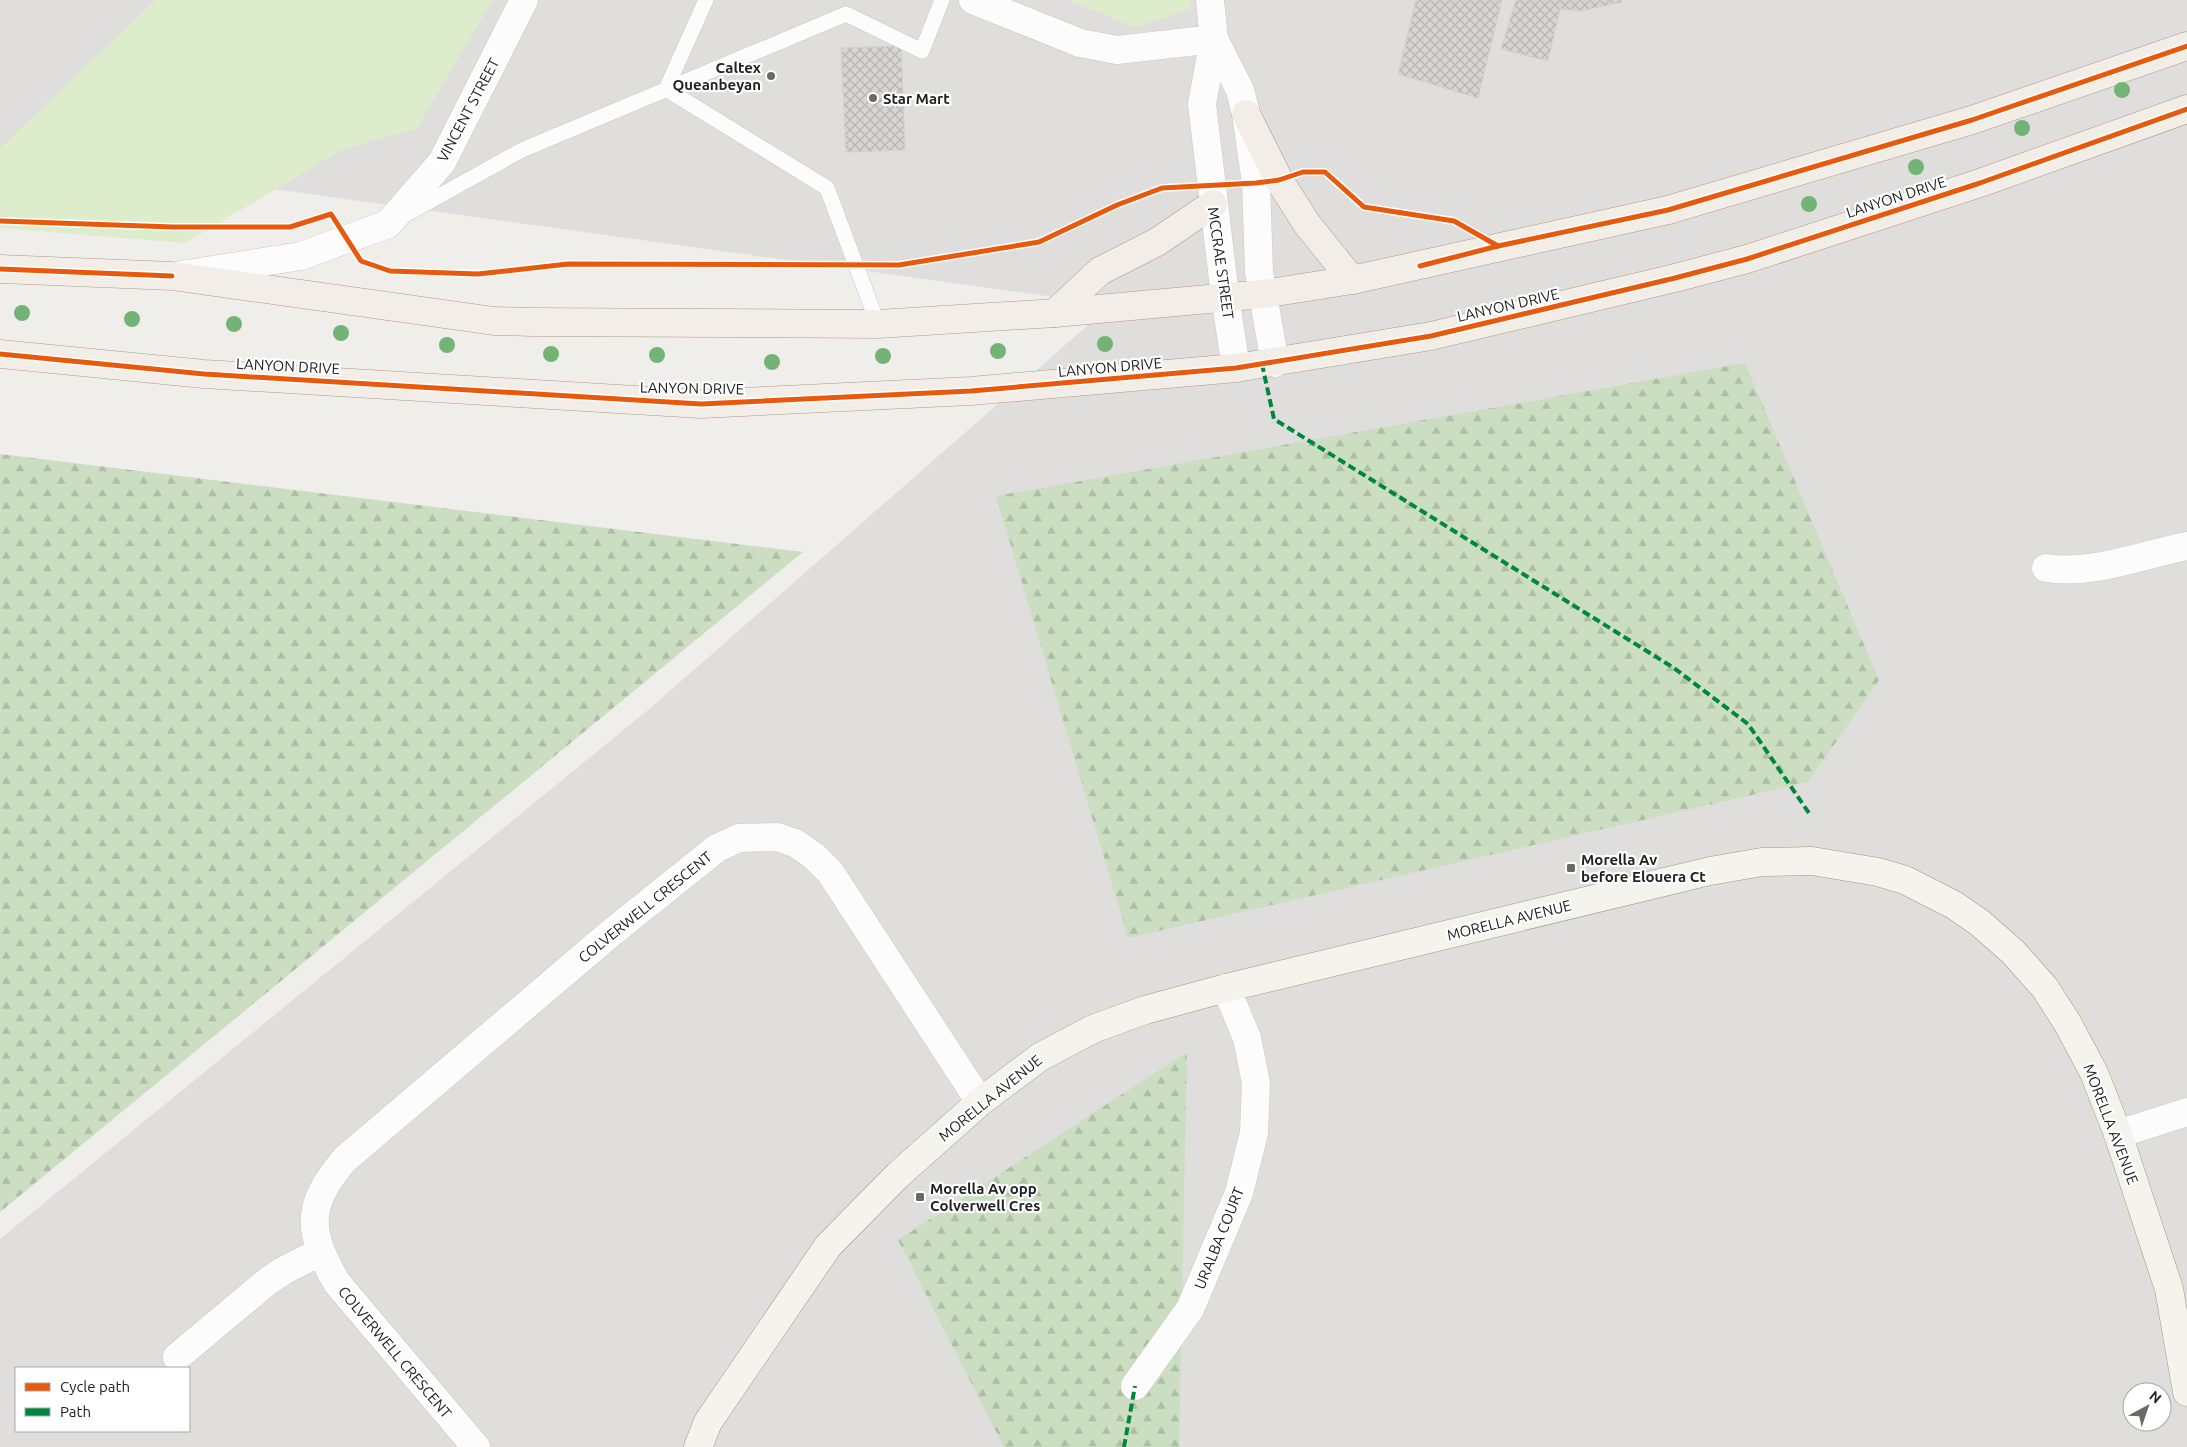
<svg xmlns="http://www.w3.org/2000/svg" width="2187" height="1447" font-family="Ubuntu,sans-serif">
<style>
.residential{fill:#dfdedc;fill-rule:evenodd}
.grass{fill:#ddeccb}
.forest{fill:url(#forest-firs)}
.building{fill:url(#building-cross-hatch);stroke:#d3d0cc}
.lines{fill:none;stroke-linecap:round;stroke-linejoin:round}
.lane-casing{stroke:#c9c8c7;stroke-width:16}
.street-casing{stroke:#c9c8c7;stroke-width:29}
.secondary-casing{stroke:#999a82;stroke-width:29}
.primary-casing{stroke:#a79c86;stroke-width:29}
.lane{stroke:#fdfcfc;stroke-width:15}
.street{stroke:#fdfcfc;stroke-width:28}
.secondary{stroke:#f4f4ed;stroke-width:28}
.primary{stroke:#f3ede7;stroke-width:28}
.quiet{stroke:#00873e;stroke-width:4;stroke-dasharray:8 4;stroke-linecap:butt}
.cycleway-casing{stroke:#fff;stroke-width:8}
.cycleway{stroke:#e8590c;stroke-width:5}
.tree{fill:#73b476}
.poi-dot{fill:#6a6968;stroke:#fff;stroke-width:2}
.labels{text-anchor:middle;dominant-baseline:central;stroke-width:4.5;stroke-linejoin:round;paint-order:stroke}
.poi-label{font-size:15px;font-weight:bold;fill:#222;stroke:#fff;text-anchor:start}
.street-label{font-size:15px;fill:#222;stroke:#fff}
</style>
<defs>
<pattern id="forest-firs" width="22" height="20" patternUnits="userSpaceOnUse" patternTransform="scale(1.25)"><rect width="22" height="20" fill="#cbdec1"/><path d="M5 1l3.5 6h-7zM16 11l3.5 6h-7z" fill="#aebea6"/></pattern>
<pattern id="building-cross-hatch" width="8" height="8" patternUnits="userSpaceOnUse" patternTransform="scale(1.25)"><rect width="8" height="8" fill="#d7d4d2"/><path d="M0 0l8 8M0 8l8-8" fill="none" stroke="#b8b6b4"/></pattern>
</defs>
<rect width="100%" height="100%" fill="#f0eeeb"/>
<path class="residential" d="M0 0H2187V1447H0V1239L648 710 1111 305 0 151ZM16 1368H189V1431H16ZM2132 1392H2162V1422H2132Z"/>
<g class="grass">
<path d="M156 0H493L417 128 342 150 185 243 0 228V148Z"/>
<path d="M1068 0H1191L1190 9 1135 27Z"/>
</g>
<g class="forest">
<path d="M1745 363 1879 680 1808 782 1128 938 996 496Z"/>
<path d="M0 454 803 552 0 1212Z"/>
<path d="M1187 1052 1179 1447H1004L898 1240Z"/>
</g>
<g class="building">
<path d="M1416 0H1502L1478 98 1398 74Z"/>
<path d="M1516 0H1621L1622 2 1581 11 1560 9 1548 61 1501 49Z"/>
<path d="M901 46 905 150 846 152 841 48Z"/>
</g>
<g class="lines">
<defs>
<g id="lane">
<path d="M666 89 827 188 878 324"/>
<path d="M666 89 706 0"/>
<path d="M405 215 522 150 846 14 922 51 942 0"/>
</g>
<g id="street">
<path d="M973 0 1080 43 1117 50 1214 39"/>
<path d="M1210 0 1214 39 1202 104 1225 296 1236 368"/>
<path d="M1214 39 1240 90 1246 114 1256 183 1259 272 1275 363"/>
<path d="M181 275 301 256 388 224 442 162 524 0"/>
<path d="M2046 568C2094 575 2141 555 2187 546"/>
<path d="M2118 1134 2187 1112"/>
<path d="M177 1357 268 1281 283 1271 320 1252"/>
<path d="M1135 1386 1190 1309 1239 1193 1254 1133 1256 1083 1247 1038 1226 988"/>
<path d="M476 1447 337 1283C307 1231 305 1206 345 1159L611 933 717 848 739 838 777 837 795 843 814 856 830 872 980 1102"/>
</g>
<path id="secondary" d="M698 1447 708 1422 828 1246 898 1175 980 1102 1040 1057 1093 1029 1145 1010 1226 988 1710 871 1762 862 1812 861 1878 872 1905 880 1954 905 1980 923 2013 952 2045 988 2068 1024 2094 1073 2118 1134 2169 1289 2187 1392"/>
<g id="primary">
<path d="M1246 114 1279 180 1307 224 1352 280"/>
<path d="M0 269 172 276 494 321 532 322 878 324 1055 313 1263 294 1352 280 1668 210 1972 120 2187 46"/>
<path d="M1055 313 1100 271 1157 242 1213 204"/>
<path d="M0 354 204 374 701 404 971 391 1236 368 1431 336 1675 278 1747 259 1980 183 2187 109"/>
</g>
</defs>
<use href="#lane" class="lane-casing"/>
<use href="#street" class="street-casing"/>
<use href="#secondary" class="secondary-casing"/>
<use href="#primary" class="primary-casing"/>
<use href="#lane" class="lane"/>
<use href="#street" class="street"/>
<use href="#secondary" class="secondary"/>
<use href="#primary" class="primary"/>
<g class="quiet">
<path d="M1262 364 1274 419 1674 668 1748 724 1811 816"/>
<path d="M1124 1447 1135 1386"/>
</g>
<defs>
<g id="cycleway">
<path d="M0 221 173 227H290L331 214 361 261 390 271 478 274 568 264 899 265 1039 242 1117 205 1162 188 1256 183 1279 180 1303 172H1325L1364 207 1454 221 1498 246"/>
<path d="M1420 266 1498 246 1668 210 1972 120 2187 46"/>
<path d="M0 269 172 276"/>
<path d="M0 354 204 374 701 404 971 391 1236 368 1431 336 1675 278 1747 259 1980 183 2187 109"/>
</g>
</defs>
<use href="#cycleway" class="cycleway-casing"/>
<use href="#cycleway" class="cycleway"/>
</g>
<g class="tree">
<circle cx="2122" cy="90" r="8"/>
<circle cx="2022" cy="128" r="8"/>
<circle cx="1916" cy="167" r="8"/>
<circle cx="1809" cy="204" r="8"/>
<circle cx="22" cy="313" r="8"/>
<circle cx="132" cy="319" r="8"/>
<circle cx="234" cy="324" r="8"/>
<circle cx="341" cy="333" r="8"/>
<circle cx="1105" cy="344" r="8"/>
<circle cx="447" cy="345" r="8"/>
<circle cx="998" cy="351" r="8"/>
<circle cx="551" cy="354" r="8"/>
<circle cx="657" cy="355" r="8"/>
<circle cx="883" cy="356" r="8"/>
<circle cx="772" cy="362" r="8"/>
</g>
<g class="poi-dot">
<circle cx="771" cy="76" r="5"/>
<circle cx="873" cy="98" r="5"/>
<rect x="1566" y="863" width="10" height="10" rx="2.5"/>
<rect x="915" y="1192" width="10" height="10" rx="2.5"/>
</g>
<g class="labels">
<g class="poi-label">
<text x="761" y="67" text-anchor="end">Caltex<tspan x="761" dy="17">Queanbeyan</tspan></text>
<text x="883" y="98">Star Mart</text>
<text x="1581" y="859">Morella Av<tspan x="1581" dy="17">before Elouera Ct</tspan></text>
<text x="930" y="1188">Morella Av opp<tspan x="930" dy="17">Colverwell Cres</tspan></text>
</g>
<g class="street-label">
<text transform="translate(468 110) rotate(-62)">VINCENT STREET</text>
<text transform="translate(1896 197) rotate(-18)">LANYON DRIVE</text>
<text transform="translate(1221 263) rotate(82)">MCCRAE STREET</text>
<text transform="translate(1508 305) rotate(-13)">LANYON DRIVE</text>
<text transform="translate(288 366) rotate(3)">LANYON DRIVE</text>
<text transform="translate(1110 367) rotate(-5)">LANYON DRIVE</text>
<text transform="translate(692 388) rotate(1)">LANYON DRIVE</text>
<text transform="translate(645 907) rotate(-39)">COLVERWELL CRESCENT</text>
<text transform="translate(1509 920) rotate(-14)">MORELLA AVENUE</text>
<text transform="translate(990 1098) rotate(-39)">MORELLA AVENUE</text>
<text transform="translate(2111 1124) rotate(69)">MORELLA AVENUE</text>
<text transform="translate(1219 1238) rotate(-68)">URALBA COURT</text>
<text transform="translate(395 1352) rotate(50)">COLVERWELL CRESCENT</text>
</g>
</g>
<rect x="15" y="1367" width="175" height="65" fill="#ffffff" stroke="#a7a7a7"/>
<rect x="25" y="1383" width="25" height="8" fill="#e8590c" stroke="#a7a7a7"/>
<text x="60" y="1392" font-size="15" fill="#222222">Cycle path</text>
<rect x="25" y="1408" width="25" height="8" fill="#00873e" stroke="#a7a7a7"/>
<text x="60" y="1417" font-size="15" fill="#222222">Path</text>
<g transform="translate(2147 1407) rotate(40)"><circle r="24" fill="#ffffff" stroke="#a7a7a7"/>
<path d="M0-4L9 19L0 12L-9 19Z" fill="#6a6968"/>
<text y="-8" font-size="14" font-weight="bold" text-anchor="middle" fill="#222222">N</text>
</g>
</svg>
